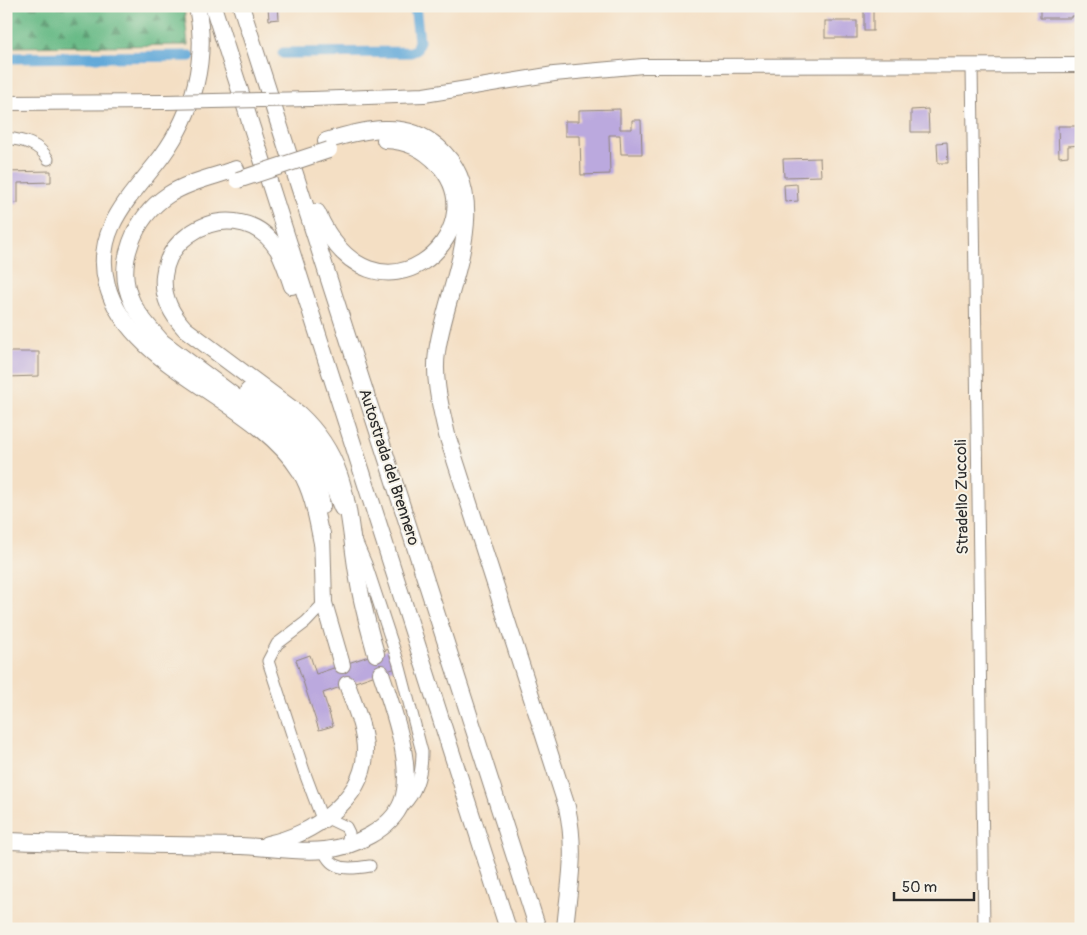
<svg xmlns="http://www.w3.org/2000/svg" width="1087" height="935" font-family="Pangolin,sans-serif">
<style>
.forest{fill:url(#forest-firs);stroke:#4a7258}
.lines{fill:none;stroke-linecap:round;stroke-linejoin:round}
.canal{stroke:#62a9d9;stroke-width:11}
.building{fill:#bba9de}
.minor-casing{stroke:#908578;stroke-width:13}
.major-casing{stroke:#908578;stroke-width:16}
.highway-casing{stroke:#908578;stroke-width:18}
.minor{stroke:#fff;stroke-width:11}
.major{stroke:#fff;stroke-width:14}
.highway{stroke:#fff;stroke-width:16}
.major-bridge-casing{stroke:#908578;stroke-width:16;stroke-linecap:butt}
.highway-bridge-casing{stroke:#908578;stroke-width:18;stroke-linecap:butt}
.major-bridge{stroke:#fff;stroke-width:14}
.highway-bridge{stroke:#fff;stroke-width:16}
.labels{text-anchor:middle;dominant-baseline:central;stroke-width:4;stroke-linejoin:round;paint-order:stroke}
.street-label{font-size:16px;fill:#2b2b2b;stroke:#f7f3e8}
</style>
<defs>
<pattern id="forest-firs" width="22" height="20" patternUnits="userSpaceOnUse" patternTransform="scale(1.25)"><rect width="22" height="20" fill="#68ba86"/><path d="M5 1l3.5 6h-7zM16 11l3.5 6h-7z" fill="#56976e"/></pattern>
</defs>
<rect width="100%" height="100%" fill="#f7f3e8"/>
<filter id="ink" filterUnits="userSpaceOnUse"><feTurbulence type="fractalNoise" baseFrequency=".02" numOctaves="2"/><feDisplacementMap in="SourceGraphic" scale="10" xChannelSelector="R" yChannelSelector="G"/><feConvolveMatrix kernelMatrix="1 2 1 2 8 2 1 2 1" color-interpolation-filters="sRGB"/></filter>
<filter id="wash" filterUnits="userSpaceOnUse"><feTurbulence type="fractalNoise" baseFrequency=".0096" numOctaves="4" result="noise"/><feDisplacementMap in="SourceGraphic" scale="20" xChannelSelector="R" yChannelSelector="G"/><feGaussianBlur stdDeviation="1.12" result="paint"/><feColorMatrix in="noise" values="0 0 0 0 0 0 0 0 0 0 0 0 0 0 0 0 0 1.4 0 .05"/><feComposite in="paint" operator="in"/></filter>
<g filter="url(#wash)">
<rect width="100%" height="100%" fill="#f4dfc4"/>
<path class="forest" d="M6 6H184L188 45 6 47Z"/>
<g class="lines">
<g class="canal">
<path d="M283 53 411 52 416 50 419 41 415 6"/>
<path d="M6 58 190 56"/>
</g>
</g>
<g id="blocks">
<g class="building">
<path d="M268 6H278L279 19 269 20Z"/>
<path d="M1040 6H1079V16H1071V18H1040Z"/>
<rect x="864" y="7" width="9" height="24"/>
<rect x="825" y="21" width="32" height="17"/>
<path d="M620 109V129H632V120H641L642 154H621L620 135H609L610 174 581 175 580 136H565V121H579V110Z"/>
<path d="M928 109 929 132H911V110Z"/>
<path d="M1058 126H1081V145L1068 146V156L1059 157Z"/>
<path d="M947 142 948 163H938L937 143Z"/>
<path d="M820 158 821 176 784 177 783 159Z"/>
<path d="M51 171V182L18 183V203L6 204V172Z"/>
<path d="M797 184 798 201 785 202 784 185Z"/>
<path d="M6 352H39V376L6 377Z"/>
<path d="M392 648 399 667 323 693 333 726 319 730 296 660 310 655 316 674Z"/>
</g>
</g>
</g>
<g filter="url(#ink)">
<use href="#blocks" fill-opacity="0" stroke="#908578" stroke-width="1"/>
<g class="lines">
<defs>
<g id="minor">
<path d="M972 66 984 929"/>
<path d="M6 138C24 140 39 144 48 159"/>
<path d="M357 543 366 564 399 664 422 752C422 770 418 791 404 805"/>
<path d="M325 817 346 827 349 833 347 845"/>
<path d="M322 819 304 771 268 661 277 644 306 622 324 603"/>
<path d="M324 850C331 872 351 869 370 866"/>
</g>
<g id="major">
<path d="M312 99 424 95 554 74 643 66 1081 65"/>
<path d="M6 103 165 102"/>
</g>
<g id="highway">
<path d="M197 6C208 59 194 112 162 156 132 196 92 229 107 285 130 369 255 399 300 471 313 492 317 519 322 543"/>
<path d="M213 6 508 929"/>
<path d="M241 6 538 929"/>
<path d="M326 141C364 129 406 119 438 147 498 199 445 288 437 352 433 379 441 408 447 435L567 807C577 854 569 883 565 929"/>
<path d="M236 169C213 177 188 182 168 195 135 217 114 264 132 302 139 317 151 329 162 342L293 440 310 464 317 480 322 506"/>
<path d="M317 212C373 342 502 232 438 164 423 148 407 141 385 140"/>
<path d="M292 286C288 274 284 261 278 250 233 179 116 254 185 329L299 414C351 462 347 515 358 579 362 605 369 629 376 654"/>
<path d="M248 391C269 406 292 421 308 442 323 460 333 486 342 508"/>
<path d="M322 533 324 603 342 665"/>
<path d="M6 841C85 844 163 845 241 846 269 847 297 853 325 850 353 847 391 830 402 802 415 768 392 706 381 673"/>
<path d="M267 844C311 836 365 799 365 751 365 728 354 705 347 684"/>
</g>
</defs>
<use href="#minor" class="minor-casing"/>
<use href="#major" class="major-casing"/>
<use href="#highway" class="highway-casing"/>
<use href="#minor" class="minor"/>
<use href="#major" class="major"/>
<use href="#highway" class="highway"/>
<defs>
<path id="major-bridge" d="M165 102 312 99"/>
<path id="highway-bridge" d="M238 180 329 150"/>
</defs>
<use href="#major-bridge" class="major-bridge-casing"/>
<use href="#highway-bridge" class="highway-bridge-casing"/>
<use href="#major-bridge" class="major-bridge"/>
<use href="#highway-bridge" class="highway-bridge"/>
</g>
</g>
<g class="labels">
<g class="street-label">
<text transform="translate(389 467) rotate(72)">Autostrada del Brennero</text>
<text transform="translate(962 497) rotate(-91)">Stradello Zuccoli</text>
</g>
</g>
<rect width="1087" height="935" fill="none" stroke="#f7f3e8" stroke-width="25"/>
<path d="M894 892v8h80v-8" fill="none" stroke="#2b2b2b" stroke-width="2.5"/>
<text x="902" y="892" font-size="15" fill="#2b2b2b" stroke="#f7f3e8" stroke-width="4" paint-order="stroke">50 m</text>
</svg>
